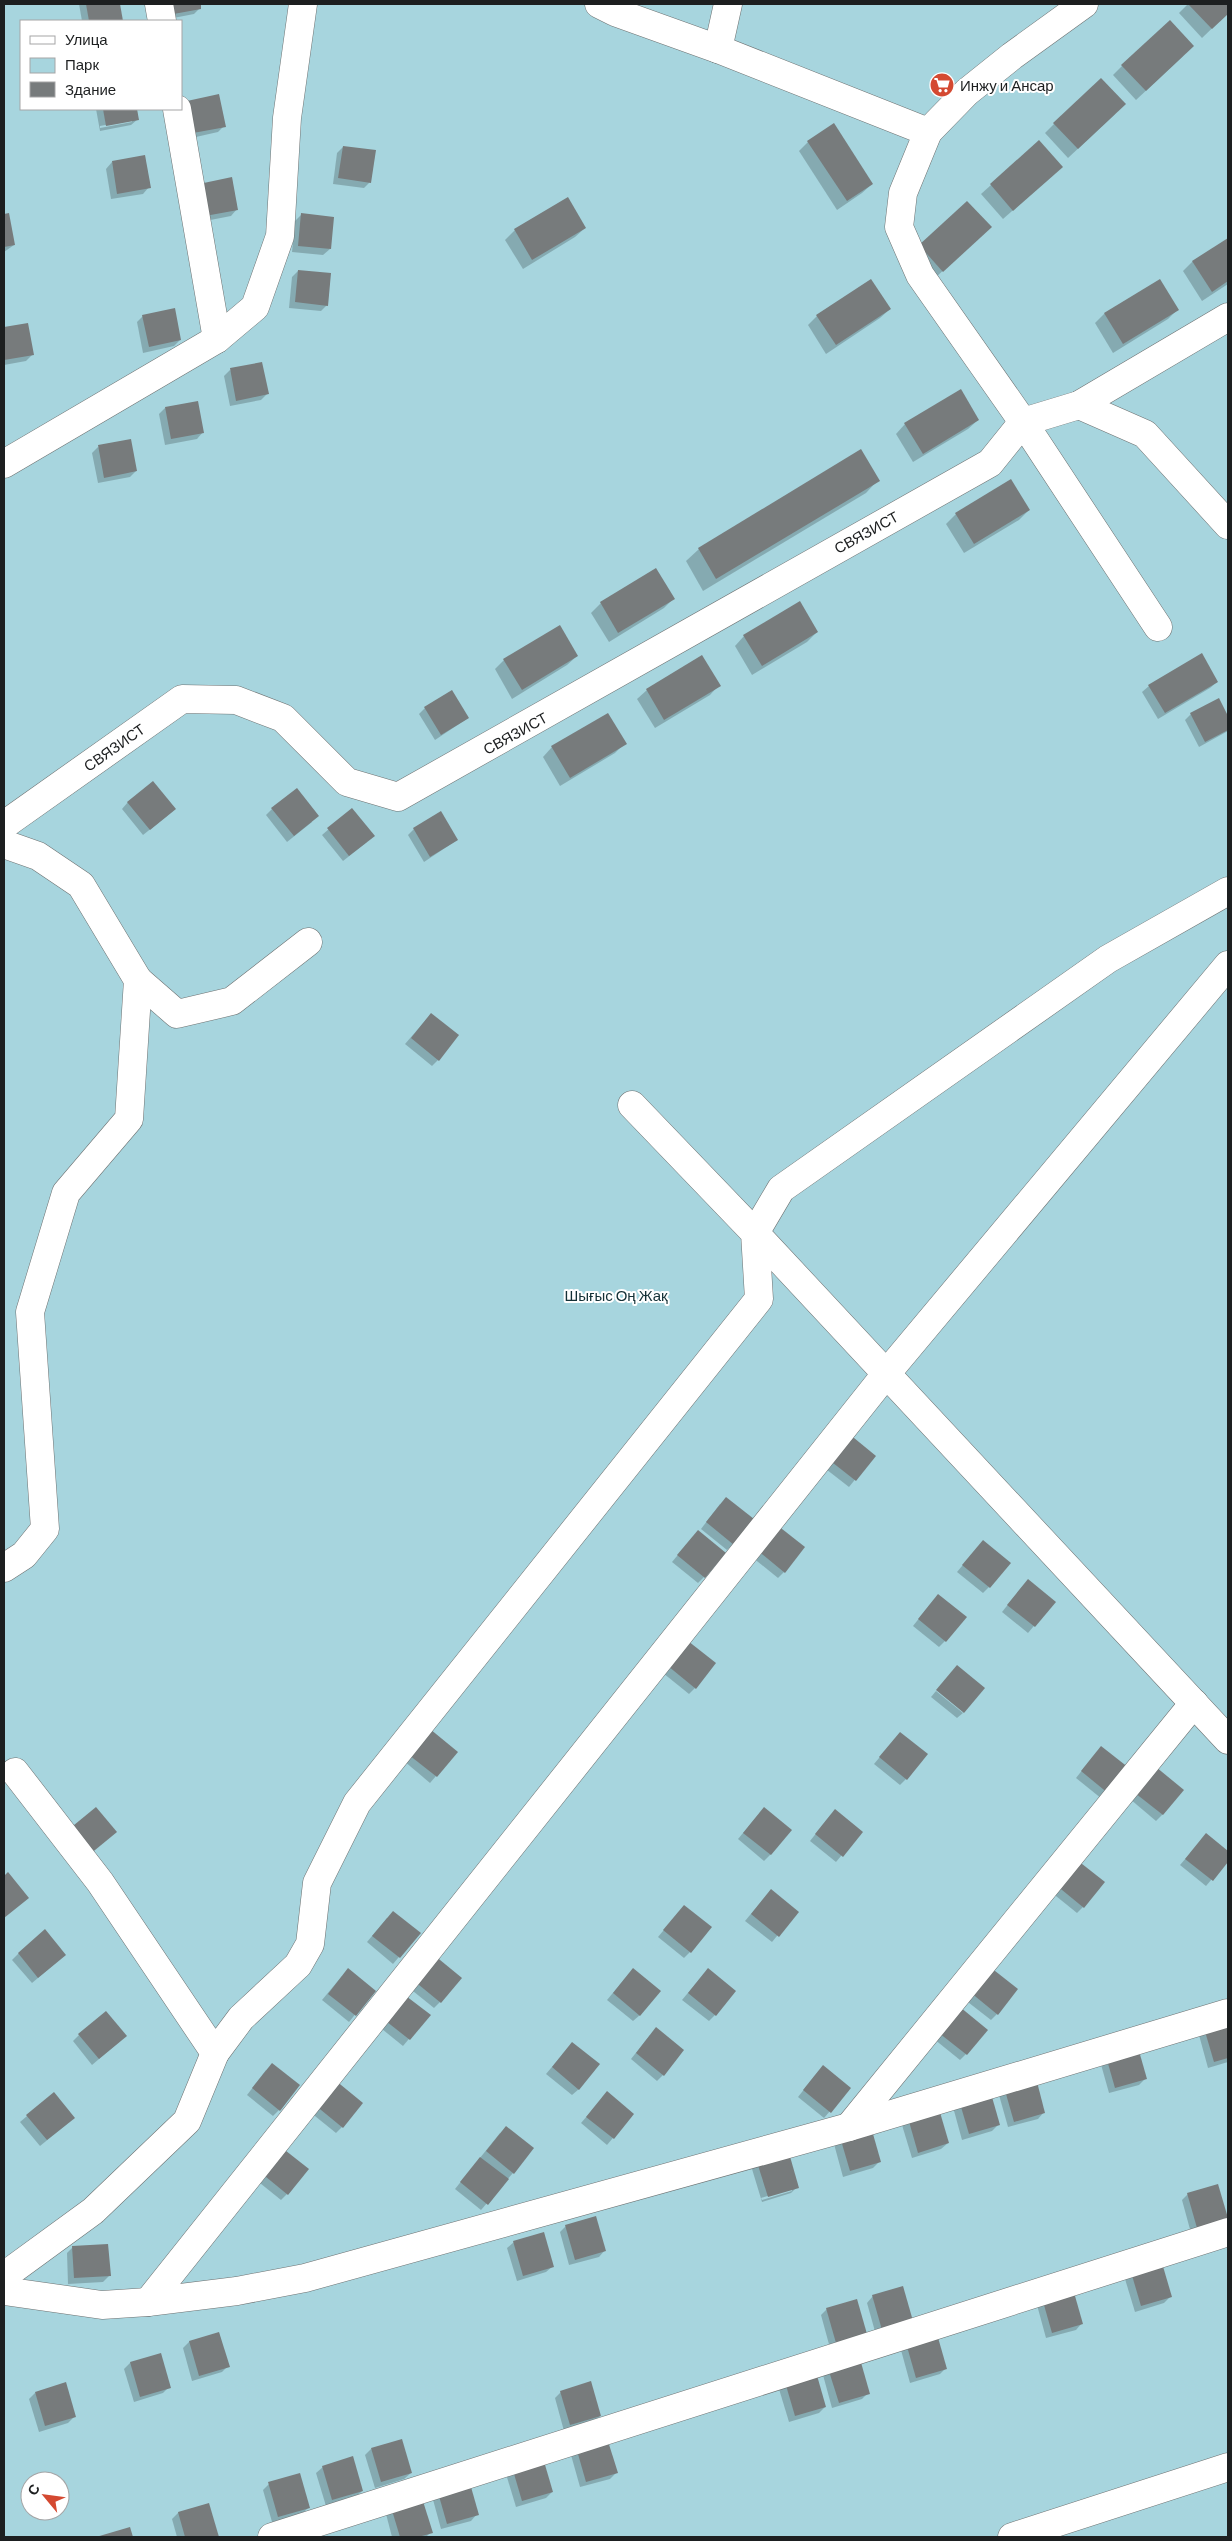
<svg xmlns="http://www.w3.org/2000/svg" width="1232" height="2541" font-family="Barlow,sans-serif">
<style>
.green{fill:#a7d5de;fill-rule:evenodd}
.shadow{fill:#0003;fill-rule:evenodd}
.building{fill:#777b7c}
.lines{fill:none;stroke-linecap:round;stroke-linejoin:round}
.minor-casing{stroke:#6e7272;stroke-width:29}
.minor{stroke:#fff;stroke-width:28}
.labels{text-anchor:middle;dominant-baseline:central;stroke-width:4;stroke-linejoin:round;paint-order:stroke}
.poi-label{font-size:15px;fill:#1d1f20;stroke:#fff;text-anchor:start}
.street-label{font-size:15px;fill:#1d1f20;stroke:#fff}
.park-label{font-size:15px;fill:#133036;stroke:#fff}
</style>
<rect width="100%" height="100%" fill="#e6eaeb"/>
<path class="green" d="M4 4H1228V2537H4ZM21 21H181V109H21ZM30 2481H60V2511H30Z"/>
<g class="shadow">
<path d="M79 4H118L122 21H82Z"/>
<path d="M160 4H199L200 8 194 14 163 20Z"/>
<path d="M1188 4H1228V13L1202 38 1179 13Z"/>
<path d="M1183 56 1136 100 1113 75 1122 66Z"/>
<path d="M218 96 224 126 218 132 187 139Z"/>
<path d="M96 109H136L138 119 131 125 100 131ZM132 120V122L100 128V126Z"/>
<path d="M1115 114 1068 158 1045 133 1054 124Z"/>
<path d="M808 142 872 184 862 193 837 210 799 151Z"/>
<path d="M1039 142 1052 176 1003 219 981 194Z"/>
<path d="M343 147 370 182 364 188 333 184 337 153Z"/>
<path d="M112 162 149 187 143 194 111 199 106 169Z"/>
<path d="M193 191 237 209 231 216 200 222Z"/>
<path d="M8 214 14 245 4 252V215Z"/>
<path d="M301 215 330 249 323 255 292 252 295 221Z"/>
<path d="M585 228 575 237 523 269 505 240 515 230Z"/>
<path d="M980 236 933 280 920 246Z"/>
<path d="M1228 239V284L1202 301 1183 271 1192 262Z"/>
<path d="M298 271 327 305 321 311 289 308 292 277Z"/>
<path d="M1159 281 1177 310 1168 319 1113 353 1095 323 1104 314Z"/>
<path d="M890 309 880 318 826 354 808 325 817 316Z"/>
<path d="M143 316 180 340 174 346 143 353 137 322Z"/>
<path d="M27 324 33 354 26 361 4 365V328Z"/>
<path d="M230 370 267 394 261 400 230 406 224 376Z"/>
<path d="M165 408 203 432 197 439 165 445 159 414Z"/>
<path d="M978 420 968 429 913 462 896 434 905 424Z"/>
<path d="M98 447 136 471 130 477 98 483 92 453Z"/>
<path d="M878 480 866 493 703 591 686 561 699 549Z"/>
<path d="M1011 481 1029 510 1019 520 964 553 946 524 956 514Z"/>
<path d="M656 570 673 599 664 608 609 642 591 613 601 603Z"/>
<path d="M817 632 807 642 752 675 735 646 744 636Z"/>
<path d="M577 656 567 665 512 699 495 669 504 660Z"/>
<path d="M1217 682 1210 688 1158 719 1142 692 1149 686Z"/>
<path d="M719 685 710 695 655 728 637 699 647 690Z"/>
<path d="M1218 700 1228 719V731L1199 747 1185 720 1191 714Z"/>
<path d="M425 708 468 718 435 740 419 714Z"/>
<path d="M625 743 615 753 560 786 543 757 552 747Z"/>
<path d="M128 802 168 815 143 835 122 809Z"/>
<path d="M272 809 312 822 287 842 266 815Z"/>
<path d="M352 809 367 842 343 861 322 835Z"/>
<path d="M414 829 457 840 424 862 408 835Z"/>
<path d="M431 1014 438 1060 432 1066 405 1044Z"/>
<path d="M842 1441 874 1456 849 1487 822 1466Z"/>
<path d="M720 1504 733 1544 727 1550 701 1529Z"/>
<path d="M771 1532 784 1572 778 1578 752 1557Z"/>
<path d="M692 1538 704 1577 698 1583 672 1562Z"/>
<path d="M977 1548 989 1587 983 1593 957 1572Z"/>
<path d="M1022 1587 1054 1602 1028 1633 1002 1612Z"/>
<path d="M932 1602 945 1641 939 1647 913 1626Z"/>
<path d="M682 1649 695 1688 689 1694 663 1673Z"/>
<path d="M936 1691 963 1713 957 1718 931 1697Z"/>
<path d="M900 1733 906 1779 900 1785 874 1764Z"/>
<path d="M424 1737 436 1776 430 1783 404 1761Z"/>
<path d="M1095 1754 1128 1769 1102 1799 1076 1778Z"/>
<path d="M1150 1775 1163 1814 1156 1821 1130 1799Z"/>
<path d="M758 1815 771 1854 764 1861 738 1839Z"/>
<path d="M829 1817 861 1832 836 1862 810 1841Z"/>
<path d="M1206 1835 1228 1853V1860L1206 1886 1180 1865Z"/>
<path d="M1071 1867 1083 1907 1077 1913 1051 1892Z"/>
<path d="M765 1897 797 1912 772 1942 745 1921Z"/>
<path d="M678 1913 690 1952 684 1958 658 1937Z"/>
<path d="M387 1918 419 1933 393 1964 367 1942Z"/>
<path d="M19 1953 58 1961 32 1983 12 1960Z"/>
<path d="M428 1962 440 2002 434 2008 408 1987Z"/>
<path d="M984 1974 997 2014 991 2020 964 1999Z"/>
<path d="M342 1976 374 1991 349 2022 322 2000Z"/>
<path d="M627 1976 640 2015 633 2021 607 2000Z"/>
<path d="M702 1976 715 2015 709 2021 682 2000Z"/>
<path d="M403 1994 429 2015 403 2046 377 2025Z"/>
<path d="M960 2009 966 2054 960 2060 934 2039Z"/>
<path d="M1228 2022V2062L1208 2068 1199 2035Z"/>
<path d="M79 2035 119 2042 92 2065 73 2041Z"/>
<path d="M650 2035 663 2075 657 2081 631 2059Z"/>
<path d="M572 2043 579 2089 572 2095 546 2074Z"/>
<path d="M1106 2054 1145 2079 1139 2085 1109 2093 1100 2061Z"/>
<path d="M266 2070 279 2110 273 2116 247 2095Z"/>
<path d="M817 2073 850 2088 824 2118 798 2097Z"/>
<path d="M329 2088 342 2127 336 2133 310 2112Z"/>
<path d="M1005 2088 1044 2112 1038 2119 1008 2127 999 2095Z"/>
<path d="M607 2093 633 2114 607 2145 581 2123Z"/>
<path d="M53 2094 67 2124 40 2146 20 2122Z"/>
<path d="M959 2101 998 2125 992 2131 962 2140 953 2107Z"/>
<path d="M908 2119 948 2143 941 2149 912 2158 902 2125Z"/>
<path d="M870 2129 879 2162 873 2168 843 2177 834 2144Z"/>
<path d="M500 2133 513 2173 481 2210 455 2189Z"/>
<path d="M275 2155 287 2194 281 2200 255 2179Z"/>
<path d="M758 2163 797 2187 791 2193 762 2202 752 2169ZM792 2188V2191L762 2200 761 2198Z"/>
<path d="M1188 2194 1227 2218 1221 2224 1191 2233 1182 2200Z"/>
<path d="M566 2226 605 2250 599 2257 569 2265 560 2232Z"/>
<path d="M514 2242 553 2266 546 2272 517 2281 507 2248Z"/>
<path d="M73 2247 109 2276 103 2282 68 2284 67 2253Z"/>
<path d="M1131 2273 1170 2297 1164 2303 1135 2312 1125 2279Z"/>
<path d="M873 2296 912 2320 876 2335 867 2303Z"/>
<path d="M1043 2299 1082 2323 1076 2330 1046 2338 1037 2305Z"/>
<path d="M827 2309 866 2333 830 2348 821 2315Z"/>
<path d="M219 2333 228 2366 222 2372 192 2381 183 2348 189 2342Z"/>
<path d="M907 2344 946 2368 940 2374 910 2383 901 2350Z"/>
<path d="M160 2355 169 2387 163 2393 134 2402 124 2369 130 2363Z"/>
<path d="M829 2369 868 2393 862 2399 832 2408 823 2375Z"/>
<path d="M786 2383 825 2407 819 2413 789 2422 779 2389Z"/>
<path d="M561 2392 600 2416 594 2422 564 2431 555 2398Z"/>
<path d="M35 2393 74 2417 68 2423 39 2432 29 2399Z"/>
<path d="M577 2448 616 2473 610 2479 580 2487 571 2455Z"/>
<path d="M371 2449 411 2473 404 2479 375 2488 365 2455Z"/>
<path d="M323 2467 362 2491 356 2497 326 2506 316 2473Z"/>
<path d="M513 2468 552 2492 546 2498 516 2507 506 2474Z"/>
<path d="M468 2482 477 2514 471 2521 441 2529 432 2496Z"/>
<path d="M269 2484 308 2508 302 2514 272 2522 263 2490Z"/>
<path d="M422 2499 431 2532 426 2537H392L386 2514Z"/>
<path d="M208 2504 217 2537H177L172 2519 178 2513Z"/>
</g>
<g class="building">
<path d="M86 4H120L123 21H89Z"/>
<path d="M166 4H201V9L168 15Z"/>
<path d="M1188 4H1228V14L1212 29Z"/>
<path d="M1170 20 1194 46 1146 91 1121 65Z"/>
<path d="M1101 78 1126 104 1078 149 1053 123Z"/>
<path d="M219 94 226 127 193 133 187 101Z"/>
<path d="M103 109H137L139 120 106 126Z"/>
<path d="M834 123 873 184 847 201 807 141Z"/>
<path d="M1039 140 1063 167 1013 211 990 184Z"/>
<path d="M343 146 376 150 371 183 338 178Z"/>
<path d="M145 155 151 188 117 194 112 161Z"/>
<path d="M232 177 238 210 205 216 199 184Z"/>
<path d="M568 197 586 228 532 260 514 229Z"/>
<path d="M967 201 992 227 943 272 919 245Z"/>
<path d="M9 213 15 245 4 247V214Z"/>
<path d="M301 213 334 217 331 249 298 246Z"/>
<path d="M1228 238V281L1212 292 1192 261Z"/>
<path d="M298 270 331 273 328 306 295 302Z"/>
<path d="M871 279 891 309 836 345 816 315Z"/>
<path d="M1160 279 1179 310 1123 344 1104 313Z"/>
<path d="M175 308 181 340 149 347 142 315Z"/>
<path d="M28 323 34 355 4 360V327Z"/>
<path d="M262 362 269 394 236 401 230 368Z"/>
<path d="M961 389 979 420 923 454 904 423Z"/>
<path d="M198 401 204 433 171 439 165 407Z"/>
<path d="M131 439 137 471 104 478 98 445Z"/>
<path d="M861 449 880 481 716 579 698 548Z"/>
<path d="M1011 479 1030 510 974 544 955 513Z"/>
<path d="M656 568 675 599 618 633 600 602Z"/>
<path d="M800 601 818 632 762 666 743 635Z"/>
<path d="M560 625 578 656 522 690 503 659Z"/>
<path d="M1202 653 1218 682 1165 713 1148 685Z"/>
<path d="M702 655 721 686 664 720 646 689Z"/>
<path d="M452 690 469 718 441 735 424 707Z"/>
<path d="M1219 698 1228 716V730L1205 742 1190 713Z"/>
<path d="M608 713 627 744 570 778 551 746Z"/>
<path d="M153 781 176 809 150 830 127 802Z"/>
<path d="M297 788 319 816 294 836 271 808Z"/>
<path d="M352 808 375 836 349 856 327 828Z"/>
<path d="M441 811 458 840 430 857 413 828Z"/>
<path d="M431 1013 459 1035 439 1061 411 1038Z"/>
<path d="M848 1433 876 1456 856 1481 828 1459Z"/>
<path d="M726 1497 754 1519 734 1545 706 1522Z"/>
<path d="M777 1525 805 1547 785 1573 757 1550Z"/>
<path d="M698 1530 726 1553 705 1578 677 1555Z"/>
<path d="M983 1540 1011 1563 990 1588 962 1565Z"/>
<path d="M1028 1579 1056 1602 1035 1627 1007 1605Z"/>
<path d="M938 1594 967 1617 946 1642 918 1619Z"/>
<path d="M688 1641 716 1663 696 1689 668 1666Z"/>
<path d="M957 1665 985 1688 964 1713 936 1690Z"/>
<path d="M430 1729 458 1752 437 1777 409 1755Z"/>
<path d="M900 1732 928 1754 907 1780 879 1757Z"/>
<path d="M1101 1746 1129 1768 1109 1794 1081 1771Z"/>
<path d="M1156 1767 1184 1790 1163 1815 1135 1793Z"/>
<path d="M96 1807 117 1832 89 1855 68 1830Z"/>
<path d="M764 1807 792 1830 771 1855 743 1833Z"/>
<path d="M835 1809 863 1832 843 1857 815 1834Z"/>
<path d="M1206 1833 1228 1851V1862L1213 1881 1185 1859Z"/>
<path d="M1077 1860 1105 1882 1084 1908 1056 1885Z"/>
<path d="M8 1872 29 1898 4 1918V1876Z"/>
<path d="M771 1889 799 1912 779 1937 751 1914Z"/>
<path d="M684 1905 712 1927 691 1953 663 1930Z"/>
<path d="M393 1911 421 1933 400 1958 372 1936Z"/>
<path d="M45 1929 66 1955 38 1978 18 1953Z"/>
<path d="M434 1955 462 1978 441 2003 413 1980Z"/>
<path d="M990 1967 1018 1989 998 2015 970 1992Z"/>
<path d="M348 1968 376 1991 356 2016 328 1994Z"/>
<path d="M633 1968 661 1991 640 2016 613 1993Z"/>
<path d="M708 1968 736 1991 716 2016 688 1993Z"/>
<path d="M402 1993 431 2015 410 2040 382 2018Z"/>
<path d="M960 2007 988 2030 967 2055 939 2033Z"/>
<path d="M106 2011 127 2036 99 2059 78 2034Z"/>
<path d="M1228 2021V2058L1214 2062 1204 2028Z"/>
<path d="M656 2027 684 2050 664 2076 636 2053Z"/>
<path d="M572 2042 600 2064 579 2090 552 2067Z"/>
<path d="M1137 2044 1147 2079 1115 2088 1105 2053Z"/>
<path d="M272 2063 300 2085 280 2111 252 2088Z"/>
<path d="M823 2065 851 2088 831 2113 803 2090Z"/>
<path d="M1036 2078 1045 2113 1014 2122 1004 2087Z"/>
<path d="M335 2080 363 2103 343 2128 315 2105Z"/>
<path d="M990 2090 1000 2125 969 2134 959 2100Z"/>
<path d="M607 2091 634 2114 614 2139 586 2117Z"/>
<path d="M54 2092 75 2118 47 2140 26 2115Z"/>
<path d="M939 2109 949 2143 918 2153 908 2118Z"/>
<path d="M506 2126 534 2148 514 2174 486 2151Z"/>
<path d="M871 2127 881 2162 850 2171 840 2137Z"/>
<path d="M281 2147 309 2169 288 2195 260 2172Z"/>
<path d="M789 2153 799 2188 768 2197 757 2162Z"/>
<path d="M480 2157 509 2179 488 2205 460 2182Z"/>
<path d="M1218 2184 1228 2218 1197 2228 1187 2193Z"/>
<path d="M596 2216 606 2251 575 2260 565 2225Z"/>
<path d="M544 2232 554 2267 523 2276 513 2241Z"/>
<path d="M108 2244 111 2276 74 2278 72 2246Z"/>
<path d="M1162 2263 1172 2297 1141 2306 1131 2272Z"/>
<path d="M903 2286 913 2321 882 2330 872 2295Z"/>
<path d="M1073 2289 1083 2324 1052 2333 1042 2298Z"/>
<path d="M857 2299 867 2334 836 2343 826 2308Z"/>
<path d="M219 2332 230 2367 199 2376 189 2341Z"/>
<path d="M937 2334 947 2369 916 2378 906 2343Z"/>
<path d="M161 2353 171 2388 140 2397 130 2362Z"/>
<path d="M860 2359 870 2394 839 2403 828 2368Z"/>
<path d="M816 2372 826 2407 795 2416 785 2382Z"/>
<path d="M591 2381 601 2416 570 2425 560 2391Z"/>
<path d="M66 2382 76 2417 45 2426 35 2392Z"/>
<path d="M607 2438 618 2473 586 2482 576 2447Z"/>
<path d="M402 2439 412 2473 381 2482 371 2448Z"/>
<path d="M353 2456 363 2491 332 2500 322 2466Z"/>
<path d="M543 2458 553 2492 522 2501 512 2467Z"/>
<path d="M300 2473 310 2508 278 2517 268 2482Z"/>
<path d="M469 2480 479 2515 447 2524 437 2489Z"/>
<path d="M422 2498 433 2533 418 2537H400L391 2507Z"/>
<path d="M209 2503 219 2537H185L178 2512Z"/>
<path d="M130 2527 133 2537H96Z"/>
</g>
<g class="lines">
<defs>
<g id="minor">
<path d="M159 4 162 21"/>
<path d="M599 4 615 12 718 49 928 132 967 92 1012 56 1084 4"/>
<path d="M718 49 728 4"/>
<path d="M177 109 217 339"/>
<path d="M928 132 903 193 899 227 920 275 1023 422 1158 627"/>
<path d="M1079 405 1145 434 1228 525"/>
<path d="M4 464 217 339 255 307 280 236 287 118 303 4"/>
<path d="M4 825 182 699 236 700 283 718 347 782 398 797 990 463 1023 422 1079 405 1228 317"/>
<path d="M4 844 38 856 81 885 138 980 129 1119 66 1193 30 1312 45 1529 24 1555 4 1568"/>
<path d="M1228 891 1108 959 781 1189 755 1233 1228 1740"/>
<path d="M138 980 177 1014 232 1001 308 942"/>
<path d="M15 1772 100 1882 215 2053 241 2018 298 1965 310 1944 317 1883 357 1803 759 1299 755 1233 632 1105"/>
<path d="M849 2127 1194 1703"/>
<path d="M4 2276 93 2211 187 2121 215 2053"/>
<path d="M4 2291 102 2305 148 2302 237 2291 305 2278 849 2127 1228 2013"/>
<path d="M148 2302 886 1374 1228 965"/>
<path d="M272 2537 1228 2232"/>
<path d="M1012 2537 1228 2467"/>
</g>
</defs>
<use href="#minor" class="minor-casing"/>
<use href="#minor" class="minor"/>
</g>
<defs>
<symbol id="supermarket-disc" viewBox="-11 -11 22 22"><circle r="9.5" fill="#d44931" stroke="#fff"/><path d="M-6-5.5h2.5l.6 2H6L4.5 2H-2.5L-4.4-4H-6ZM-1.5 3.2a1.3 1.3 0 1 0 .1 0ZM3 3.2a1.3 1.3 0 1 0 .1 0Z" fill="#fff"/></symbol>
</defs>
<g fill-rule="evenodd">
<use href="#supermarket-disc" x="928" y="71" width="28" height="28"/>
</g>
<g class="labels">
<g class="poi-label">
<text x="960" y="85">Инжу и Ансар</text>
</g>
<g class="street-label">
<text transform="translate(866 532) rotate(-29)">СВЯЗИСТ</text>
<text transform="translate(515 733) rotate(-29)">СВЯЗИСТ</text>
<text transform="translate(114 747) rotate(-35)">СВЯЗИСТ</text>
</g>
<g class="park-label">
<text x="616" y="1295">Шығыс Оң Жақ</text>
</g>
</g>
<rect width="1232" height="2541" fill="none" stroke="#1d1f20" stroke-width="10"/>
<rect x="20" y="20" width="162" height="90" fill="#ffffff" stroke="#a5a5a6"/>
<rect x="30" y="36" width="25" height="8" fill="#ffffff" stroke="#a5a5a6"/>
<text x="65" y="45" font-size="15" fill="#1d1f20">Улица</text>
<rect x="30" y="58" width="25" height="15" fill="#a7d5de" stroke="#a5a5a6"/>
<text x="65" y="70" font-size="15" fill="#1d1f20">Парк</text>
<rect x="30" y="82" width="25" height="15" fill="#777b7c" stroke="#a5a5a6"/>
<text x="65" y="95" font-size="15" fill="#1d1f20">Здание</text>
<g transform="translate(45 2496) rotate(299)"><circle r="24" fill="#ffffff" stroke="#a5a5a6"/>
<path d="M0-4L9 19L0 12L-9 19Z" fill="#d44931"/>
<text y="-8" font-size="14" font-weight="bold" text-anchor="middle" fill="#1d1f20">С</text>
</g>
</svg>
